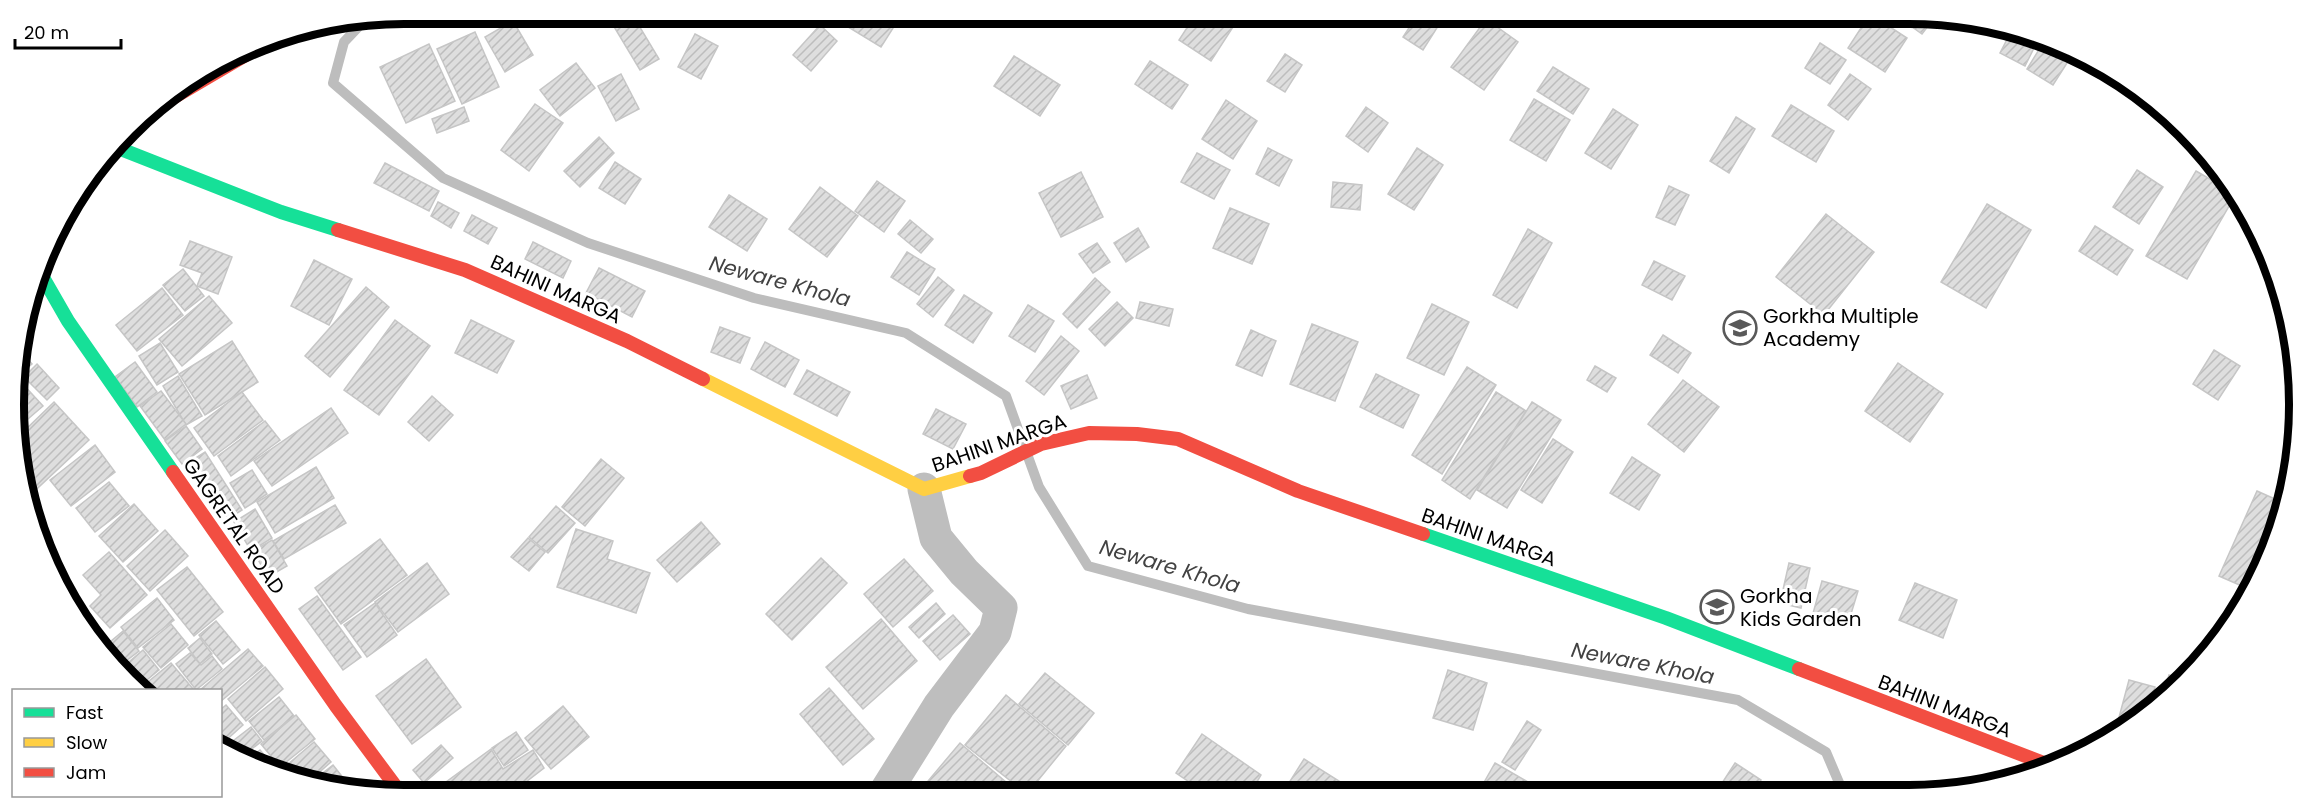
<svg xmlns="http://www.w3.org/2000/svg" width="2313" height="809" font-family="Poppins,sans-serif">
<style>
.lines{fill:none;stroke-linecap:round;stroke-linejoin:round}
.stream{stroke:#bdbdbd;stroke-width:10}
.building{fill:url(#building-hatch);stroke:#c6c6c6;stroke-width:1.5}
.street{stroke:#bebebe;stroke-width:33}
.fast{stroke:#16e098;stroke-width:14}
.slow{stroke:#ffcf43;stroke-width:14}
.jam{stroke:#f24e42;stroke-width:14}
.labels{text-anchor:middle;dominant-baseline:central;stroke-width:6;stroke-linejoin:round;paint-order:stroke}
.street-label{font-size:20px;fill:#000;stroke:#fff}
.poi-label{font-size:20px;fill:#000;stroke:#fff;text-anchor:start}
.water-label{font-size:21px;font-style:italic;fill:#424242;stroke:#fff}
.rim{fill:none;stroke:#000;stroke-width:8}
</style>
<defs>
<pattern id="building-hatch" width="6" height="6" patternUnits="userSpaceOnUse" patternTransform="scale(1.5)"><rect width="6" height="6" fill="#dedede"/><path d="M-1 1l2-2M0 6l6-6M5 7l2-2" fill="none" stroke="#bdbdbd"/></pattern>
</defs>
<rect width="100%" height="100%" fill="#fff"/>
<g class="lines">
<path class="stream" d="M363 22 344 42 333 83 443 178 588 243 754 298 906 333 1006 396 1039 487 1088 566 1248 609 1738 700 1826 752 1843 792"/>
</g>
<g class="building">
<path d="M609 14H632L659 59 640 70 607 15Z"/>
<path d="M838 14H902L881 47 835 19Z"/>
<path d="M1196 14H1212L1233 27 1211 61 1179 40Z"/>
<path d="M1358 14H1383L1376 25Z"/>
<path d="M1418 14H1425L1440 23 1423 50 1403 37Z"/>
<path d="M1870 14 1907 38 1885 72 1848 48Z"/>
<path d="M1894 14H1908L1935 17 1922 34Z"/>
<path d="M1486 19 1518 42 1484 90 1451 67Z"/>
<path d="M513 21 533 55 505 72 485 37Z"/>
<path d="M820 25 837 41 811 71 793 55Z"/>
<path d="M2013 28 2039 38 2025 66 2000 53Z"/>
<path d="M475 32 499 87 462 104 437 49Z"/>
<path d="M695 34 718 46 701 79 678 67Z"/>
<path d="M2045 40 2074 52 2053 85 2027 69Z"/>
<path d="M1820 43 1846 60 1830 84 1805 68Z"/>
<path d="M429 44 455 101 406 123 380 67Z"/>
<path d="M1285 54 1302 65 1285 92 1267 81Z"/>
<path d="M1014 56 1060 85 1040 116 994 86Z"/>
<path d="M1150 61 1188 85 1172 109 1135 84Z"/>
<path d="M576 63 595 88 560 116 540 90Z"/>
<path d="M1553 67 1589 89 1573 114 1537 91Z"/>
<path d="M621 74 639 109 616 121 598 86Z"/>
<path d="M1850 74 1871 89 1848 120 1828 105Z"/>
<path d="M1534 99 1570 120 1546 161 1510 140Z"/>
<path d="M1226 100 1257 121 1233 159 1202 139Z"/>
<path d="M535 104 563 123 529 171 501 150Z"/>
<path d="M1791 105 1834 131 1816 162 1772 136Z"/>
<path d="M464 107 469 121 437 133 432 119Z"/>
<path d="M1366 107 1388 123 1368 152 1346 136Z"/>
<path d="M1613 109 1638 125 1611 169 1585 153Z"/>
<path d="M1736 117 1755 129 1729 173 1710 161Z"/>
<path d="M599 137 614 153 580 187 564 171Z"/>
<path d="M1268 148 1292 160 1279 186 1256 174Z"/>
<path d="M1417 148 1443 165 1414 210 1388 194Z"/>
<path d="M1197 153 1230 170 1214 199 1181 182Z"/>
<path d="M615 162 641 179 625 204 599 188Z"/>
<path d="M385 163 439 191 429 211 374 183Z"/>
<path d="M2137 170 2163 187 2139 224 2113 207Z"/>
<path d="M2196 171 2236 194 2187 279 2146 256Z"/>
<path d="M1081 172 1103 217 1061 237 1039 193Z"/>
<path d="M877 181 905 201 884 232 855 211Z"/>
<path d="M1333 182 1362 185 1360 210 1331 207Z"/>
<path d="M1669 186 1689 195 1675 225 1656 217Z"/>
<path d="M820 187 858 216 827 257 789 229Z"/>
<path d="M729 195 767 219 747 251 709 227Z"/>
<path d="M438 202 459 213 451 228 431 216Z"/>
<path d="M1987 204 2031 230 1986 308 1941 282Z"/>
<path d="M1230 208 1269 224 1252 264 1213 248Z"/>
<path d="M1826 214 1874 252 1824 315 1776 277Z"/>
<path d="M472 215 497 228 488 244 464 231Z"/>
<path d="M910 220 933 239 921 253 898 234Z"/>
<path d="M2095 226 2133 250 2117 275 2079 251Z"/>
<path d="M1138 228 1149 247 1126 262 1114 243Z"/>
<path d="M1528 229 1552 243 1517 308 1493 295Z"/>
<path d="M190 241 232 257 218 294 197 286 202 273 180 265Z"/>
<path d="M533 242 571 261 563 278 525 259Z"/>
<path d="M1097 243 1110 262 1093 273 1079 254Z"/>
<path d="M907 252 935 269 919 295 891 277Z"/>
<path d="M314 260 352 279 329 325 291 306Z"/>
<path d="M1654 261 1685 276 1672 300 1642 285Z"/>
<path d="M599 268 645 291 632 317 586 293Z"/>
<path d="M183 269 204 296 185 311 163 285Z"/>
<path d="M938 277 954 290 933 317 917 304Z"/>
<path d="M1095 278 1110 292 1077 328 1063 314Z"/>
<path d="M366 287 389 307 330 377 305 356Z"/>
<path d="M162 288 183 315 137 351 116 325Z"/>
<path d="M964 295 992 313 973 343 945 325Z"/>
<path d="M209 296 232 323 182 366 159 339Z"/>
<path d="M1117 302 1133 318 1105 346 1089 329Z"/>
<path d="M1140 302 1173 309 1169 326 1136 318Z"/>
<path d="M1432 304 1469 322 1444 375 1407 358Z"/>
<path d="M1028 305 1054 321 1035 352 1009 336Z"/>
<path d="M395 320 430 346 379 415 344 390Z"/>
<path d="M471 320 514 341 497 373 455 353Z"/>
<path d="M1312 324 1358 342 1335 401 1290 384Z"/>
<path d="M720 327 750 338 740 363 711 352Z"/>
<path d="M1251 330 1276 341 1262 376 1236 365Z"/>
<path d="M1663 335 1691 353 1678 373 1650 355Z"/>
<path d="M1061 336 1079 351 1044 395 1026 381Z"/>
<path d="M232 341 258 382 205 415 179 374Z"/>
<path d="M765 342 799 360 785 387 751 369Z"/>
<path d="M160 343 178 372 157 385 139 356Z"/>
<path d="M18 348 32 364 18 376 17 354Z"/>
<path d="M2214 350 2240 366 2218 400 2193 384Z"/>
<path d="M135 362 157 392 137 407 115 377Z"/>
<path d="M1898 363 1943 394 1910 442 1865 411Z"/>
<path d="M37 364 59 388 47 400 24 377Z"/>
<path d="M1595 366 1616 378 1607 392 1587 380Z"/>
<path d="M1467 367 1496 385 1442 474 1412 455Z"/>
<path d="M807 370 850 392 837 416 794 394Z"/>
<path d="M1376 374 1419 395 1403 428 1360 407Z"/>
<path d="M1087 375 1097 398 1071 409 1061 386Z"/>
<path d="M178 376 202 416 186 425 163 386Z"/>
<path d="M1683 380 1719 407 1684 452 1648 424Z"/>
<path d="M20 381 43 406 21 425 19 382Z"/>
<path d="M161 391 186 424 165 440 140 406Z"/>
<path d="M242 392 263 420 214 456 194 428Z"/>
<path d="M1496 392 1526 411 1470 499 1442 480Z"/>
<path d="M432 396 453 415 429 441 408 422Z"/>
<path d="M54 402 89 440 26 499 22 433Z"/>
<path d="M1532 402 1561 420 1507 508 1477 490Z"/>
<path d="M331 408 348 433 272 486 254 461Z"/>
<path d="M936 409 966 424 953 449 923 434Z"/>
<path d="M265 421 280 440 231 476 218 456Z"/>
<path d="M186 426 202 449 182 464 165 441Z"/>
<path d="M1553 439 1573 452 1542 503 1521 490Z"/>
<path d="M95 445 115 472 71 506 50 480Z"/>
<path d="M205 452 242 510 228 519 191 461Z"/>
<path d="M1632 457 1660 475 1639 510 1610 493Z"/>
<path d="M601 459 624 478 585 526 562 507Z"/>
<path d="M316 467 334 498 275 533 257 502Z"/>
<path d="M252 470 267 494 245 508 230 483Z"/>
<path d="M109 482 129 506 95 532 76 508Z"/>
<path d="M2257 491 2286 504 2251 590 2219 576Z"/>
<path d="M134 504 158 531 123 562 99 536Z"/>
<path d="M335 505 346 523 284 559 273 541Z"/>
<path d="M556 506 575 523 548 553 529 537Z"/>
<path d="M255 509 272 538 251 551 234 522Z"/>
<path d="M701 522 720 544 677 582 657 560Z"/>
<path d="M576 529 613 541 607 559 650 573 636 613 557 587Z"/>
<path d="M165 530 188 556 150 591 127 566Z"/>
<path d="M528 538 545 552 529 571 511 557Z"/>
<path d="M380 539 407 575 341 624 315 588Z"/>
<path d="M272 540 287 566 268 577 253 551Z"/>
<path d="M109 552 147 595 110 628 90 606 101 595 83 575Z"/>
<path d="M821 558 847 583 792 640 766 614Z"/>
<path d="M904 559 933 591 893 627 864 594Z"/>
<path d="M427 563 449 594 398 632 375 602Z"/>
<path d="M1789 563 1810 568 1801 608 1780 603Z"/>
<path d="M187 567 223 612 194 636 157 590Z"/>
<path d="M1822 581 1858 591 1847 627 1812 617Z"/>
<path d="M1915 583 1957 600 1943 638 1899 620Z"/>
<path d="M317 596 361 657 343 670 299 609Z"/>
<path d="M157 598 174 620 138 648 121 627Z"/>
<path d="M375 603 397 635 367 657 344 625Z"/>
<path d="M936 603 945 614 919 638 909 627Z"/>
<path d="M953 615 970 634 940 660 923 641Z"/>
<path d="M881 619 917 661 863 709 826 667Z"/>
<path d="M216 621 240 650 223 664 199 635Z"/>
<path d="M171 624 188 645 161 668 143 647Z"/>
<path d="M123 631 139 651 122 664 104 647Z"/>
<path d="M200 638 212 654 200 664 188 648Z"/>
<path d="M248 649 263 666 220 702V690H200Z"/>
<path d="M143 650 159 670 142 684 124 666Z"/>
<path d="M190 653 201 665 212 656 222 669 196 690 176 664Z"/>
<path d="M426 659 461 707 412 744 376 696Z"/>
<path d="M171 663 194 690H148L143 686Z"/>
<path d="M265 667 283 689 246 721 228 699Z"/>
<path d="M1448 670 1487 683 1473 730 1433 718Z"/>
<path d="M1045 673 1094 713 1068 745 1019 704Z"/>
<path d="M2169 675 2182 680 2161 702Z"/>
<path d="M2129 680 2155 687 2149 710 2129 724 2118 721Z"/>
<path d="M829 688 874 739 843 765 800 714Z"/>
<path d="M1006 695 1066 746 1027 794 965 745Z"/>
<path d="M279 697 294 716 264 740 249 721Z"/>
<path d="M226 705 243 725 223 743 220 740V710Z"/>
<path d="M563 706 589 737 551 769 525 738Z"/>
<path d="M296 715 315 739 280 767 261 744Z"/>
<path d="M1527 721 1541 730 1515 770 1502 762Z"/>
<path d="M251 727 262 741 244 755 225 747Z"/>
<path d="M516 732 528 750 504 766 492 748Z"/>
<path d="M1202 734 1261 775 1250 794H1207L1176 773Z"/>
<path d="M314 742 331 762 307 783 280 771Z"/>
<path d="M960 743 1020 794 918 793Z"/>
<path d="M441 745 453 758 424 783 413 770Z"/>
<path d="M491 749 503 769 533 750 544 768 509 795H432L431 793Z"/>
<path d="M260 750 277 770 250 758Z"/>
<path d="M1304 759 1358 793 1282 794Z"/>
<path d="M1495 763 1528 782 1522 793H1478Z"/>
<path d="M1735 763 1761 780 1753 793H1719L1717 791Z"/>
<path d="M333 765 352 789 310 783Z"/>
</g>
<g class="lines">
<path class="street" d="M884 794 939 706 995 632 1001 608 964 572 936 538 924 489"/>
<g class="fast">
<path d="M118 148 281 212 338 230"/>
<path d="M41 274 68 321 173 472"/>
<path d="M1423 534 1666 618 1799 669"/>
</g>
<path class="slow" d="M703 379 924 489 970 476"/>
<g class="jam">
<path d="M142 116 271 40"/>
<path d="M338 230 465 270 627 341 703 379"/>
<path d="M173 472 336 706 402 795"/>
<path d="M970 476 981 473 1041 444 1089 433 1137 434 1178 439 1298 491 1423 534"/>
<path d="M1799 669 2049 765"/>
</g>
</g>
<defs>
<symbol id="school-ring" viewBox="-11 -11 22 22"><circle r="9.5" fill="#fff" stroke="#595959" stroke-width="1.5"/><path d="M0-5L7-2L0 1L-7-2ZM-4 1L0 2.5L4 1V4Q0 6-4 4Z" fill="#595959"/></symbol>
</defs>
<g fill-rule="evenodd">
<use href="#school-ring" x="1721" y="309" width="38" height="38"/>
<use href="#school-ring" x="1698" y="588" width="38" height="38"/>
</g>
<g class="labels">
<g class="street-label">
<text transform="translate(556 289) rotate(24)">BAHINI MARGA</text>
<text transform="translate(999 443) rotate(-19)">BAHINI MARGA</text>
<text transform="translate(234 526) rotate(55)">GAGRETAL ROAD</text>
<text transform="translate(1489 537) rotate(19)">BAHINI MARGA</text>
<text transform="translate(1945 706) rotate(21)">BAHINI MARGA</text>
</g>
<g class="poi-label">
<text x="1763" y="316">Gorkha Multiple<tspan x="1763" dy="23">Academy</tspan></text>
<text x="1740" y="596">Gorkha<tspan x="1740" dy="23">Kids Garden</tspan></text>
</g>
<g class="water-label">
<text transform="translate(780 281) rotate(15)">Neware Khola</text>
<text transform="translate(1170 566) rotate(16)">Neware Khola</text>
<text transform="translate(1643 663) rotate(11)">Neware Khola</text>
</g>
</g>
<path d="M0 0H2313V809H0ZM404 24H1909A380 380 0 0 1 2289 404V405A380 380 0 0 1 1909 785H404A380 380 0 0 1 24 405V404A380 380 0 0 1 404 24Z" fill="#fff" fill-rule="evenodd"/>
<path class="rim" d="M404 24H1909A380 380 0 0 1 2289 404V405A380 380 0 0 1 1909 785H404A380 380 0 0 1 24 405V404A380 380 0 0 1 404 24Z"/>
<rect x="12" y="689" width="210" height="108" fill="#ffffff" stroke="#999999" stroke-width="1.5"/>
<rect x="24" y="708" width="30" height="9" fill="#16e098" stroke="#999999" stroke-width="1.5"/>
<text x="66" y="719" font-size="18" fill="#000000">Fast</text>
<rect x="24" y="738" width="30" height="9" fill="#ffcf43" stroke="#999999" stroke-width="1.5"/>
<text x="66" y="749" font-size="18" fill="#000000">Slow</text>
<rect x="24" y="768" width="30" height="9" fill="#f24e42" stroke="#999999" stroke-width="1.5"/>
<text x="66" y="779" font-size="18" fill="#000000">Jam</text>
<path d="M15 39v9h106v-9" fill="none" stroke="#000000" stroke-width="3"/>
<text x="24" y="39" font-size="18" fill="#000000" stroke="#ffffff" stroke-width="4.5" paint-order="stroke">20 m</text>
</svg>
